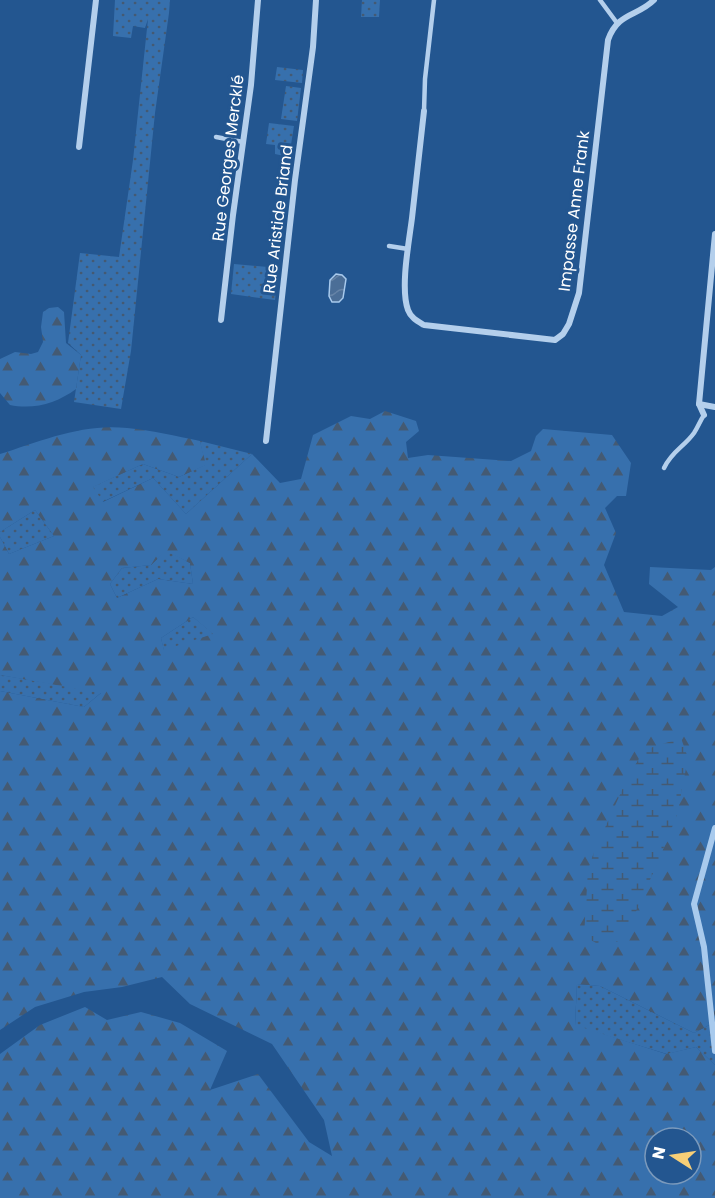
<svg xmlns="http://www.w3.org/2000/svg" width="715" height="1198" font-family="Poppins,sans-serif">
<style>
.grass{fill:url(#grass-dots)}
.forest{fill:url(#forest-firs);fill-rule:evenodd}
.wetland{fill:url(#wetland-marsh)}
.water{fill:url(#water-waves);stroke:#a8caed;stroke-width:1.5}
.lines{fill:none;stroke-linecap:round;stroke-linejoin:round}
.stream{stroke:#a8caed;stroke-width:6}
.service{stroke:#b4cfec;stroke-width:4.5}
.minor{stroke:#b4cfec;stroke-width:6}
.labels{text-anchor:middle;dominant-baseline:central;stroke-width:6;stroke-linejoin:round;paint-order:stroke}
.street-label{font-size:16px;fill:#fff;stroke:#235690}
</style>
<defs>
<pattern id="grass-dots" width="8" height="8" patternUnits="userSpaceOnUse" patternTransform="scale(1.5)"><rect width="8" height="8" fill="#3770ad"/><path d="M2 2h.1M6 6h.1" fill="none" stroke="#445a73" stroke-width="1.8" stroke-linecap="round"/></pattern>
<pattern id="forest-firs" width="22" height="20" patternUnits="userSpaceOnUse" patternTransform="scale(1.5)"><rect width="22" height="20" fill="#3770ad"/><path d="M5 1l3.5 6h-7zM16 11l3.5 6h-7z" fill="#445a73"/></pattern>
<pattern id="wetland-marsh" width="20" height="14" patternUnits="userSpaceOnUse" patternTransform="scale(1.5)"><rect width="20" height="14" fill="#3770ad"/><path d="M1 5h8M5 5V1M11 12h8M15 12V8" fill="none" stroke="#445a73"/></pattern>
<pattern id="water-waves" width="16" height="10" patternUnits="userSpaceOnUse" patternTransform="scale(1.5)"><rect width="16" height="10" fill="#4b6e97"/><path d="M0 5q4-4 8 0t8 0" fill="none" stroke="#6684a7"/></pattern>
</defs>
<rect width="100%" height="100%" fill="#235690"/>
<g class="grass">
<path d="M115 0H170L169 13 155 113 131 351 121 409 74 402 81 355 68 343 80 253 119 257 133 160 148 19 145 28 133 26 131 38 113 36Z"/>
<path d="M362 0H380L379 17H361Z"/>
<path d="M277 67 303 70 302 83 275 80Z"/>
<path d="M286 86 301 88 297 121 281 119Z"/>
<path d="M269 123 294 126 289 157 275 154V145L266 144Z"/>
<path d="M234 264 279 268 275 300 231 294Z"/>
<path d="M200 441 252 454 186 514 153 478 102 502 92 487 143 464 179 477 205 465Z"/>
<path d="M35 510 54 536 9 554 0 537V532Z"/>
<path d="M166 550 190 563 193 584 158 579 117 598 110 584 122 568 151 565Z"/>
<path d="M193 617 214 634 164 651 161 638Z"/>
<path d="M0 675 102 692 84 707 0 691Z"/>
<path d="M577 984 600 986 694 1033 715 1022V1065L696 1047 667 1054 575 1026Z"/>
</g>
<g class="forest">
<path d="M58 307 64 312 66 343 81 355 76 389C57 403 34 410 10 405L0 393V359L15 352 31 354 38 352 43 342 41 327 43 312 49 308Z"/>
<path d="M385 411 416 421 419 431 406 442 408 458 428 455 511 461 531 451 536 436 543 429 612 435 631 463 626 496H617L605 508 616 533 604 565 624 612 662 616 678 607 649 584 650 567 711 570 715 567V1022L694 1033 600 986 577 984 575 1025 666 1054 696 1047 715 1065V1198H0V1054L40 1025 85 1007 107 1020 141 1012 180 1023 227 1051 210 1090 258 1074 309 1142 332 1156 324 1120 272 1044 190 1004 162 977 122 987 84 992 35 1007 0 1030V691L84 707 101 693 0 675V537L9 554 54 536 35 510 0 532V454C41 441 83 423 127 428 151 430 176 436 200 441L206 465 179 477 143 464 93 487 103 502 153 478 186 514 252 454 280 483 301 479 313 435 351 416 370 419ZM166 551 190 563 193 584 158 579 117 598 110 584 122 568 151 565ZM193 617 213 634 164 650 161 638ZM655 1138H691V1174H655Z"/>
</g>
<path class="wetland" d="M681 738 688 758 677 815 657 864 634 916 617 942 596 943 584 936 588 870 594 852 627 779 644 750Z"/>
<path class="water" d="M336 274 342 275 346 279 343 298 339 302H332L329 296 330 280Z"/>
<g class="lines">
<path class="stream" d="M715 828 694 904 704 947 715 1051"/>
<g class="service">
<path d="M600 0 617 23"/>
<path d="M424 111 425 79 434 0"/>
<path d="M216 137 243 142"/>
<path d="M389 246 408 249"/>
<path d="M664 468C672 451 684 447 694 433 698 427 700 421 704 415"/>
</g>
<g class="minor">
<path d="M424 111C420 147 416 182 412 218 409 242 400 288 408 310 411 318 417 321 424 325L555 340 563 334 569 324 579 293 608 40C618 12 637 17 654 0"/>
<path d="M79 147 96 0"/>
<path d="M221 320 233 215 251 85 258 0"/>
<path d="M699 404 715 407"/>
<path d="M704 415 699 404 715 234"/>
<path d="M266 441 295 180 313 47 316 0"/>
</g>
</g>
<g class="labels">
<g class="street-label">
<text transform="translate(228 158) rotate(-83)">Rue Georges Mercklé</text>
<text transform="translate(574 211) rotate(-83)">Impasse Anne Frank</text>
<text transform="translate(278 219) rotate(-83)">Rue Aristide Briand</text>
</g>
</g>
<g transform="translate(673 1156) rotate(282)"><circle r="28" fill="#235690" stroke="#7b9abc" stroke-width="1.5"/>
<path d="M0-4.5L10 22L0 15L-10 22Z" fill="#f7cf77"/>
<text y="-9" font-size="16" font-weight="bold" text-anchor="middle" fill="#ffffff">N</text>
</g>
</svg>
